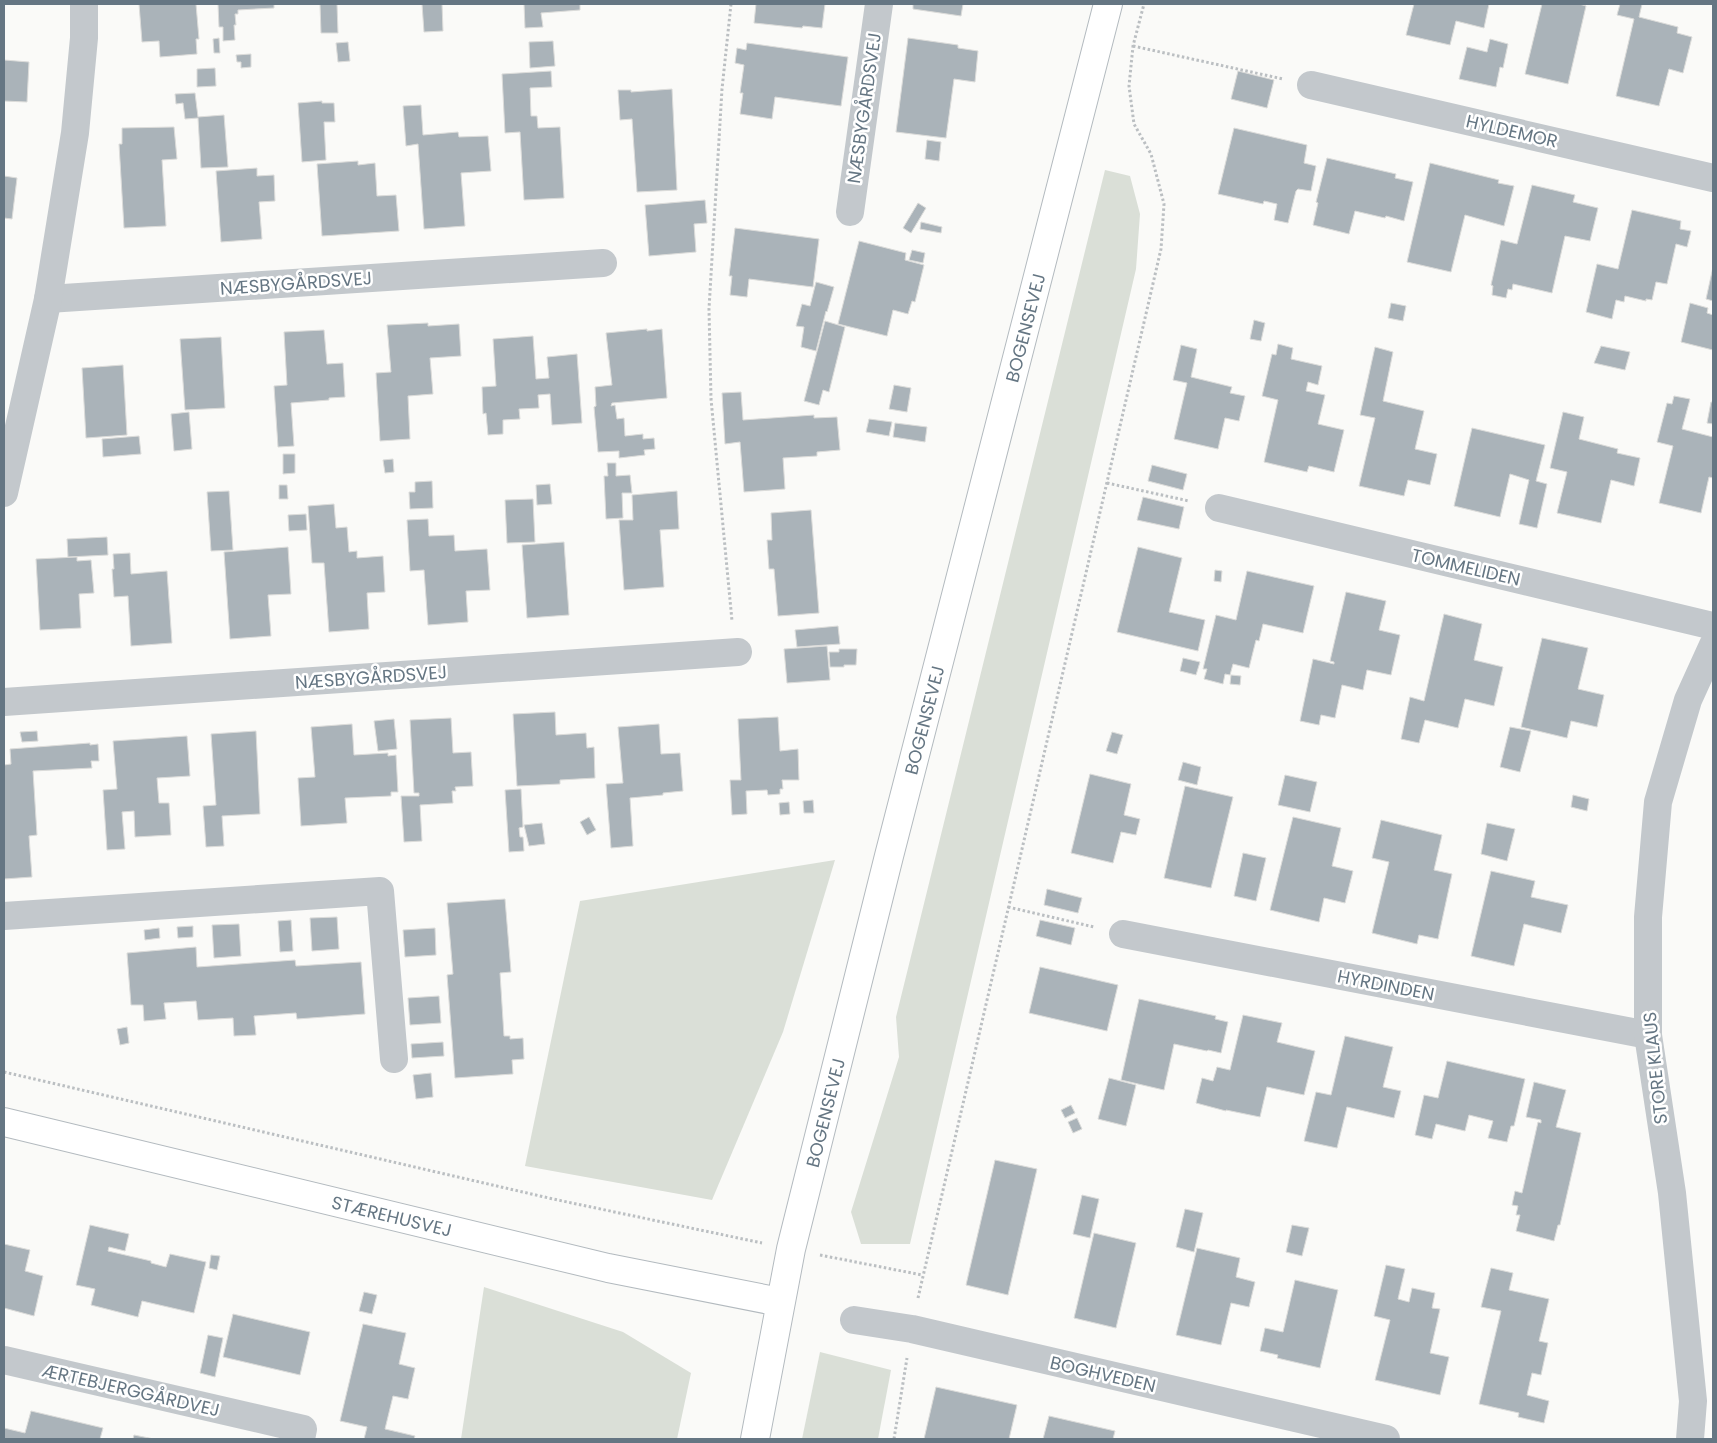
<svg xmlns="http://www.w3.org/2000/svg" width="1717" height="1443" font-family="Poppins,sans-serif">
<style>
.green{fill:#dadfd7}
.building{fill:#aab3b9;stroke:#dcdcda}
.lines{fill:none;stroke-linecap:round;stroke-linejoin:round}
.secondary-casing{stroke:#b3babf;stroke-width:30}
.path{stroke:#bbbfc2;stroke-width:3;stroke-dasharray:2.5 2.5;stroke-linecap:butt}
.street{stroke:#c3c8cc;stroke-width:28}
.secondary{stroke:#fff;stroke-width:28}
.labels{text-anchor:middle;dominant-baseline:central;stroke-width:5;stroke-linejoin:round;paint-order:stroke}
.street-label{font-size:18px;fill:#657683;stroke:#fff}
</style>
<rect width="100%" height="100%" fill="#fafaf8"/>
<g class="green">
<path d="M1105 170 1130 176 1140 214 1136 269 910 1244H861L851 1212 899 1057 896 1017Z"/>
<path d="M835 860 783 1032 712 1200 525 1166 580 901Z"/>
<path d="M484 1287 623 1332 691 1373 677 1439H461Z"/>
<path d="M820 1352 891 1370 878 1439H802Z"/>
</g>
<g class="building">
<path d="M139 4H196L199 39H196L197 54 160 57 159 41 142 42Z"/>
<path d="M218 4H286H274V8L238 10V14H235L236 25H234L235 40 223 41V27H219Z"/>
<path d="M320 4H340H337L338 33H321Z"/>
<path d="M422 4H442L443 31 424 32Z"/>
<path d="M524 4H580V10L541 13 543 27 525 28Z"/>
<path d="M756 4H825L822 28 803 26 802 28 754 23Z"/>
<path d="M913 4H963L961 16 913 9Z"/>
<path d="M1414 4H1489L1484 28 1456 21 1450 45 1406 35Z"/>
<path d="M1542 4H1579L1586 6 1568 84 1525 74Z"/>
<path d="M1620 4H1642L1639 17 1678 27 1677 33 1692 37 1683 73 1669 69 1659 106 1616 96 1634 19 1617 15Z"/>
<path d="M219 38 220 53H214L213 39Z"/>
<path d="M908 38 958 45V48L978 51 975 82 954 79 946 138 896 132Z"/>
<path d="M1490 39 1508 44 1503 68 1500 67 1496 87 1459 79 1467 47 1487 52Z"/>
<path d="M553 41 555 66 530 68 529 42Z"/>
<path d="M348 42 350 61 338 62 336 43Z"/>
<path d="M747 43 848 57 841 106 775 97 772 119 740 114 743 93H740L744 65 735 63 737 48 746 50Z"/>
<path d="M251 54V67L241 68V62H237L236 55Z"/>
<path d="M4 60 29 62 27 102 4 101Z"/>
<path d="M215 68 216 86 197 87V69Z"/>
<path d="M551 71 552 87 530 88 531 116H537L538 128 560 127 564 198 524 200 520 132 505 133 502 74Z"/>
<path d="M1238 71 1274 80 1267 108 1231 99Z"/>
<path d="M672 89 677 190 637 192 632 119 620 120 618 90H631V92Z"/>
<path d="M195 93 198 117 224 115 228 167 201 168 198 118 185 119 183 103 176 104 175 94Z"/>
<path d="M322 101V103H334L335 122H324L326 160 302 162 298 103Z"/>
<path d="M421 105 423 135 458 132 459 137 488 136 491 171 461 173 465 226 424 229 418 144 406 146 403 106Z"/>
<path d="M174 127 177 159 162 160 166 226 124 228 119 144H122V128Z"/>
<path d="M1234 128 1307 145 1304 163 1316 166 1311 191 1298 189 1296 191 1288 223 1274 220 1277 204 1264 201 1263 204 1218 194Z"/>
<path d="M927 140 941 142 939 161 925 159Z"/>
<path d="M1327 158 1396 174 1395 178 1413 182 1404 221 1386 216 1385 218 1355 211 1349 234 1313 225 1318 203 1316 202Z"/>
<path d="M358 161V165L375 163 377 196 396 195 399 231 322 236 317 164Z"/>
<path d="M1430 163 1499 180 1498 183 1514 186 1504 226 1465 215 1451 272 1407 262Z"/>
<path d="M257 168V176L274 175 275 201 259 202 262 239 221 242 216 171Z"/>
<path d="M4 176 17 178 12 219 4 218Z"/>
<path d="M1532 185 1575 195 1573 202 1598 208 1590 241 1565 236 1552 293 1513 284 1512 290 1508 289 1506 298 1492 295 1493 286 1491 285 1501 240 1517 244Z"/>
<path d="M705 200 707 223 694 224 696 252 649 256 645 205Z"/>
<path d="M918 203 926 208 911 233 903 228Z"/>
<path d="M1632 210 1681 221 1680 229 1691 231 1687 247 1676 244 1667 284 1656 282 1652 300 1646 299V301L1625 296 1624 302 1616 300 1612 319 1586 312 1597 264 1618 269Z"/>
<path d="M921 222 942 227 941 233 920 229Z"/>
<path d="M735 228 819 239 813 287 749 279 747 297 730 295 732 276H729Z"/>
<path d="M859 241 906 253 905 260 924 265 915 302 912 301 908 314 893 310 887 336 838 324Z"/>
<path d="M912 250 925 253 923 263 909 260Z"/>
<path d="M1713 267V301L1706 299Z"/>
<path d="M816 282 834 287 827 312 826 311 816 351 801 347 804 327 796 326 802 304 810 306Z"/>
<path d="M1391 303 1406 306 1403 321 1388 318Z"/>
<path d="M1690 303 1708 308 1707 313 1713 315V350L1681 342Z"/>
<path d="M1254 320 1265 323 1261 341 1250 339Z"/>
<path d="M825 321 845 327 829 392 823 390 819 405 804 401Z"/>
<path d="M428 323V326L459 324 461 356 430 358 433 394 408 396 410 439 380 441 376 373 391 372 387 325Z"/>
<path d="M647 329V331L662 329 667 398 612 403 611 406 615 405 617 419 624 418 625 436 643 434V439L654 438 655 449 644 450 645 455 619 458V451L598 452 594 407 596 406 595 387 612 385 606 333Z"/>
<path d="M324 330 327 364 343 363 345 397 329 398V400L291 403 294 446 278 447 274 386 287 385 284 332Z"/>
<path d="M533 336 536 379 549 378 547 357 577 354 582 423 552 425 550 394 538 395 539 408 519 409 520 419 503 420V434L488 435 486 413 483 414 482 387 496 386 493 339Z"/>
<path d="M221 337 225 408 185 410 180 339Z"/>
<path d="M1278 344 1293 348 1291 359 1322 366 1318 385 1308 382 1306 391 1325 395 1318 424 1344 430 1334 472 1309 466 1307 472 1264 462 1278 400 1262 396 1272 354 1276 355Z"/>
<path d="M1181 345 1197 349 1191 377 1232 387 1230 393 1245 396 1239 421 1225 418 1218 449 1174 439 1187 383 1173 380Z"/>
<path d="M1601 346 1630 352 1625 370 1594 363Z"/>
<path d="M1375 347 1393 352 1383 401 1424 411 1415 449 1437 454 1430 485 1408 480 1404 496 1359 486 1375 418 1360 415Z"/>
<path d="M123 365 127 435 86 438 82 368Z"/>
<path d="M894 385 911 388 907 412 889 409Z"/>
<path d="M741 392 743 420 814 415V418L837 417 840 450 817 452V456L783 458 785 489 744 492 740 442 725 444 722 393Z"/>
<path d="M1674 396 1690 399 1682 429 1713 437V478L1709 477 1701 513 1659 503 1673 446 1657 442 1667 403 1672 404Z"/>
<path d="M1711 402H1713V424L1707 423Z"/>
<path d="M189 412 192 449 174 451 171 414Z"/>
<path d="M1563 412 1584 417 1579 439 1618 449 1617 453 1640 458 1634 486 1611 480 1601 523 1557 513 1567 472 1550 468Z"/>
<path d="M869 419 892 422 889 436 866 432Z"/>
<path d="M895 423 927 427 925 442 893 437Z"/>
<path d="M1472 428 1545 445 1536 481 1547 484 1537 528 1519 524 1529 480 1510 474 1500 517 1454 506Z"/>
<path d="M139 436 141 454 103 457 102 439Z"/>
<path d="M283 454H295V473L283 474Z"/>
<path d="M393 459 394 472 385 473 383 460Z"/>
<path d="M607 463H616V476L630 475 632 493H622L623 518 606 519 604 476H608Z"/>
<path d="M1152 465 1187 474 1183 490 1148 481Z"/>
<path d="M432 481 433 508 410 509 409 492H415V482Z"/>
<path d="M550 484 552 504 537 505 536 485Z"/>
<path d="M279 485H287L288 499H279Z"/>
<path d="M229 491 233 550 211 551 207 492Z"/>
<path d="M677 491 679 529 660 530 664 587 624 590 619 520H633L632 495Z"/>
<path d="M1143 497 1184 507 1179 529 1137 520Z"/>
<path d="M533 499 535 542 507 543 505 500Z"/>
<path d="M334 504 336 528 347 527 349 552 357 551V558L383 556 385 592 367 593 369 629 329 632 324 563H312L308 506Z"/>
<path d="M811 510 819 613 778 616 774 569H769L767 540H772L771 513Z"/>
<path d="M306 514 307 530 289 531 288 515Z"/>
<path d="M428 519 429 536 454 535 455 551 487 549 490 590 466 591 468 622 428 625 424 570 410 571 407 520Z"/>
<path d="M107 537 108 555 68 557 67 539Z"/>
<path d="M564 542 569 615 527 618 522 545Z"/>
<path d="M288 547 291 594 268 595 271 636 230 639 224 552Z"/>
<path d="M1138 547 1182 558 1169 612 1205 620 1198 651 1117 632Z"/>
<path d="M130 553 131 574 167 571 172 643 131 646 128 596 114 597 112 569H114L113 554Z"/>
<path d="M77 557V561L91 560 94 593 79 594 81 628 40 630 36 559Z"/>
<path d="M1215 570 1222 571 1221 582 1214 581Z"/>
<path d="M1247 571 1314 586 1303 633 1263 624 1259 641 1256 640 1249 668 1233 664 1230 675 1225 674 1223 684 1204 679 1207 669H1203L1216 615 1236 620Z"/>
<path d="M1346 592 1386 601 1379 630 1400 635 1391 675 1367 670 1363 690 1342 685 1335 718 1321 715 1319 725 1300 721 1313 659 1334 664V662L1330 661Z"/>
<path d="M1444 614 1482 624 1474 660 1503 667 1494 706 1465 699 1458 728 1425 720 1419 743 1401 739 1410 697 1424 701Z"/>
<path d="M838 626 840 644 797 647 795 630Z"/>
<path d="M1542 638 1588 648 1578 689 1604 695 1597 727 1571 721 1567 738 1521 727Z"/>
<path d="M827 646 830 680 787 683 784 649Z"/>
<path d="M839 649H857L856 665H844V667H830L829 652H839Z"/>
<path d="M1183 658 1200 662 1196 675 1180 671Z"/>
<path d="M1231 675 1241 676 1240 685 1230 684Z"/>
<path d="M555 712 556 735 586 733 587 748 594 747 595 778 560 780V784L517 786 513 714Z"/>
<path d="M778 717 780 751 798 749 799 780H782L783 789H780V794L768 795 767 790 746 791 747 814 732 815 730 780H741L738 719Z"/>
<path d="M451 718 453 753 471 752 473 786 455 787 456 791H452L453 803 420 805 422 841 404 842 401 796H419V793H414L410 720Z"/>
<path d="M394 719 397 749 378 751 374 721Z"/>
<path d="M352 724 354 755 388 753V756L396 755 398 792H391V796L345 798 347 823 301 826 298 778 315 777 311 727Z"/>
<path d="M659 724 661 754 680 753 683 791 663 793V795L630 798 633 846 611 848 606 784 623 783 618 727Z"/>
<path d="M1510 727 1531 731 1520 772 1500 767Z"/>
<path d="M37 731 38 741 22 742 20 732Z"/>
<path d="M256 731 260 814 222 816 224 846 206 847 203 806 216 805 211 734Z"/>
<path d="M1112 732 1123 735 1117 754 1106 751Z"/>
<path d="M187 736 190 776 157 778 159 803H169L171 835 135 837 134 811 122 812 125 849 107 850 103 790 117 789 113 741Z"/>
<path d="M90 743V745L98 744 99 761H91L92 768 33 771 37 835 29 836 32 877 4 879V765L11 764 10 749Z"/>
<path d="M1183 762 1201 767 1197 785 1178 780Z"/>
<path d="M1090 774 1131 784 1124 815 1140 819 1136 835 1121 832 1113 863 1071 853Z"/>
<path d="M1285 775 1317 782 1310 812 1278 805Z"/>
<path d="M1185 786 1233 797 1211 888 1164 878Z"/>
<path d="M521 789 523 827 519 828 520 837H523L524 851 509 852 505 790Z"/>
<path d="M1573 795 1589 799 1587 811 1571 807Z"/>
<path d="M813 800 814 813H804L803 801Z"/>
<path d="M789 802 790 814 780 815 779 803Z"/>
<path d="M589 817 596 830 587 835 580 822Z"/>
<path d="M1293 817 1341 828 1332 866 1353 871 1345 903 1324 898 1319 922 1270 910Z"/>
<path d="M1381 820 1442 835 1434 870 1452 874 1438 939 1419 935 1417 944 1372 933 1389 862 1372 858Z"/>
<path d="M542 823 545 844 529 846 524 825Z"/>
<path d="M1487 823 1515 829 1507 861 1481 854Z"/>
<path d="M1243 853 1266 858 1256 901 1234 896Z"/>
<path d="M1491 871 1535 881 1531 897 1568 905 1561 933 1524 924 1514 966 1471 956Z"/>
<path d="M1047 889 1082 898 1078 913 1044 905Z"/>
<path d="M505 899 511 972 500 973 504 1036H510V1039L523 1038 524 1059 512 1060 513 1074 455 1078 447 975 453 974 447 903Z"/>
<path d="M337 917 339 949 312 951 310 918Z"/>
<path d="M291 920 293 951 280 952 278 921Z"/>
<path d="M1040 920 1075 928 1071 945 1036 936Z"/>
<path d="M239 924 241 956 214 958 212 925Z"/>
<path d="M193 926V937L178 938 177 927Z"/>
<path d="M159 928 160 938 145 940 144 930Z"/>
<path d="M435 928 436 955 405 957 403 930Z"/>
<path d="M196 947 197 967 295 960 296 966 361 962 365 1014 297 1019 296 1013 254 1016 256 1035 234 1036 233 1018 198 1020 196 1001 164 1003 166 1019 144 1021 143 1005H131L127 953Z"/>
<path d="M1040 967 1118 985 1107 1031 1029 1013Z"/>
<path d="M439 996 441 1023 410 1025 408 998Z"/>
<path d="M1139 999 1216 1016 1215 1019 1228 1022 1221 1053 1208 1050 1207 1051 1174 1044 1164 1090 1121 1080Z"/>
<path d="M1243 1015 1282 1023 1277 1042 1315 1051 1304 1095 1267 1087 1260 1117 1226 1110V1111L1196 1103 1202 1078 1213 1081 1217 1067 1230 1070Z"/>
<path d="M127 1027 129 1043 120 1045 117 1029Z"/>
<path d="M1345 1036 1393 1047 1383 1087 1401 1091 1394 1118 1347 1107 1337 1148 1304 1141 1316 1092 1331 1095Z"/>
<path d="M443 1042 444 1056 412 1058 411 1044Z"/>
<path d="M1447 1061 1525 1079 1514 1126H1511L1507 1142 1488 1138 1493 1121 1469 1115 1465 1131 1436 1124 1432 1139 1415 1135 1424 1095 1438 1098Z"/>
<path d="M431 1073 433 1097 416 1099 413 1075Z"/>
<path d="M1109 1078 1136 1085 1126 1126 1098 1119Z"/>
<path d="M1534 1082 1566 1090 1556 1127 1581 1133 1560 1225H1558L1554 1241 1516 1231 1520 1215H1516L1518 1206 1512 1205 1515 1191 1522 1193 1538 1122 1541 1123V1120L1526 1117Z"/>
<path d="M1071 1105 1075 1113 1065 1118 1061 1110Z"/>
<path d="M1077 1118 1082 1129 1073 1133 1068 1122Z"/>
<path d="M995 1160 1037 1169 1008 1295 966 1285Z"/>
<path d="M1082 1195 1099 1199 1090 1238 1073 1234Z"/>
<path d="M1185 1209 1203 1213 1194 1252 1176 1247Z"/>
<path d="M90 1225 129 1234 125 1251 109 1247 108 1251 151 1261V1263L166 1267 170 1254 206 1262 194 1313 142 1301 138 1317 91 1305 95 1289 76 1285Z"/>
<path d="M1292 1225 1309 1228 1302 1256 1286 1252Z"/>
<path d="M1094 1233 1136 1243 1116 1328 1074 1318Z"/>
<path d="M4 1244 30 1250 25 1271 43 1276 34 1316 4 1308Z"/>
<path d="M1197 1248 1240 1258 1236 1277 1255 1282 1249 1307 1231 1303 1221 1345 1176 1335Z"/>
<path d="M211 1255 220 1256 217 1270 209 1268Z"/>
<path d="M1386 1265 1405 1269 1398 1299 1409 1302 1412 1288 1435 1293 1432 1308 1440 1309 1430 1353 1449 1357 1440 1395 1375 1380 1390 1320 1374 1316Z"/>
<path d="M1491 1268 1513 1273 1509 1290 1549 1299 1539 1341 1548 1343 1541 1375 1532 1373 1527 1395 1549 1401 1544 1423 1518 1417 1519 1413 1479 1404 1501 1311 1481 1307Z"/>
<path d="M1295 1280 1338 1290 1320 1368 1277 1358 1278 1355 1260 1351 1265 1328 1283 1332Z"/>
<path d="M364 1292 377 1295 372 1314 359 1311Z"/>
<path d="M233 1314 310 1332 300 1375 223 1357Z"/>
<path d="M363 1324 406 1333 399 1364 415 1368 408 1399 393 1396 385 1429 415 1436 414 1439H364L367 1427 340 1421Z"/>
<path d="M208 1335 223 1338 215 1377 200 1373Z"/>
<path d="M936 1387 1017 1405 1009 1439H924Z"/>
<path d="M31 1411 103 1428 100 1439H4V1428L25 1433Z"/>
<path d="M1049 1416 1115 1431 1113 1439H1043Z"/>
<path d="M134 1435 154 1439H133Z"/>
</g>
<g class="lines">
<defs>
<g id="secondary">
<path id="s1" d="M4 1122 608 1268 780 1302"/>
<path id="s2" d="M755 1439 791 1249 889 856 1108 4"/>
</g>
</defs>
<use href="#secondary" class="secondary-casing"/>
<g class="path">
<path d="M731 4 722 89 709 309 711 399 732 621"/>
<path d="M1133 46 1283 79"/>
<path d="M1107 483 1189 501"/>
<path d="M1008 907 1094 927"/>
<path d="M4 1072 553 1199 762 1243"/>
<path d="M820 1255 922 1275"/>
<path d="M918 1298 1161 249 1164 204 1151 154 1134 124 1129 86 1133 46 1144 4"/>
<path d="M894 1439 907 1358"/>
</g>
<g class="street">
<path d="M1311 85 1713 178"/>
<path d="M850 212 879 4"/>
<path d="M48 299 603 263"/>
<path d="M4 493 48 299 75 133 84 38V4"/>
<path d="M1219 508 1713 626"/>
<path d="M4 702 738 652"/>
<path d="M4 916 380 891 394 1059"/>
<path d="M1123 934 1648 1035"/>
<path d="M854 1320 912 1329 1386 1439"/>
<path d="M4 1360 303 1429 301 1439"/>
<path d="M1690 1439 1693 1401 1672 1193 1648 1035V917L1658 802 1688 700 1713 645"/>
</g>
<use href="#secondary" class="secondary"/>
</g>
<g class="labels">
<g class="street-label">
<text transform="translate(864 108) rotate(-82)">NÆSBYGÅRDSVEJ</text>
<text transform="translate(1512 131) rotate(13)">HYLDEMOR</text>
<text transform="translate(296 283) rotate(-4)">NÆSBYGÅRDSVEJ</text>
<text stroke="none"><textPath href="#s2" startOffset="1144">BOGENSEVEJ</textPath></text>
<text transform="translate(1466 567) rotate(13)">TOMMELIDEN</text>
<text transform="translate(371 677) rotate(-4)">NÆSBYGÅRDSVEJ</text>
<text stroke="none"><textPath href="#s2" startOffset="739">BOGENSEVEJ</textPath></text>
<text transform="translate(1386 985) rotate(11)">HYRDINDEN</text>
<text transform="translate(1655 1068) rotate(-96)">STORE KLAUS</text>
<text stroke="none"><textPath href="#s2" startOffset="334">BOGENSEVEJ</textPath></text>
<text stroke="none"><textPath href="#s1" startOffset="399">STÆREHUSVEJ</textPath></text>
<text transform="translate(1103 1374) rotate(13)">BOGHVEDEN</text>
<text transform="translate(131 1390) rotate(13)">ÆRTEBJERGGÅRDVEJ</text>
</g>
</g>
<rect width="1717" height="1443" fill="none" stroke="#657683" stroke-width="10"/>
</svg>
